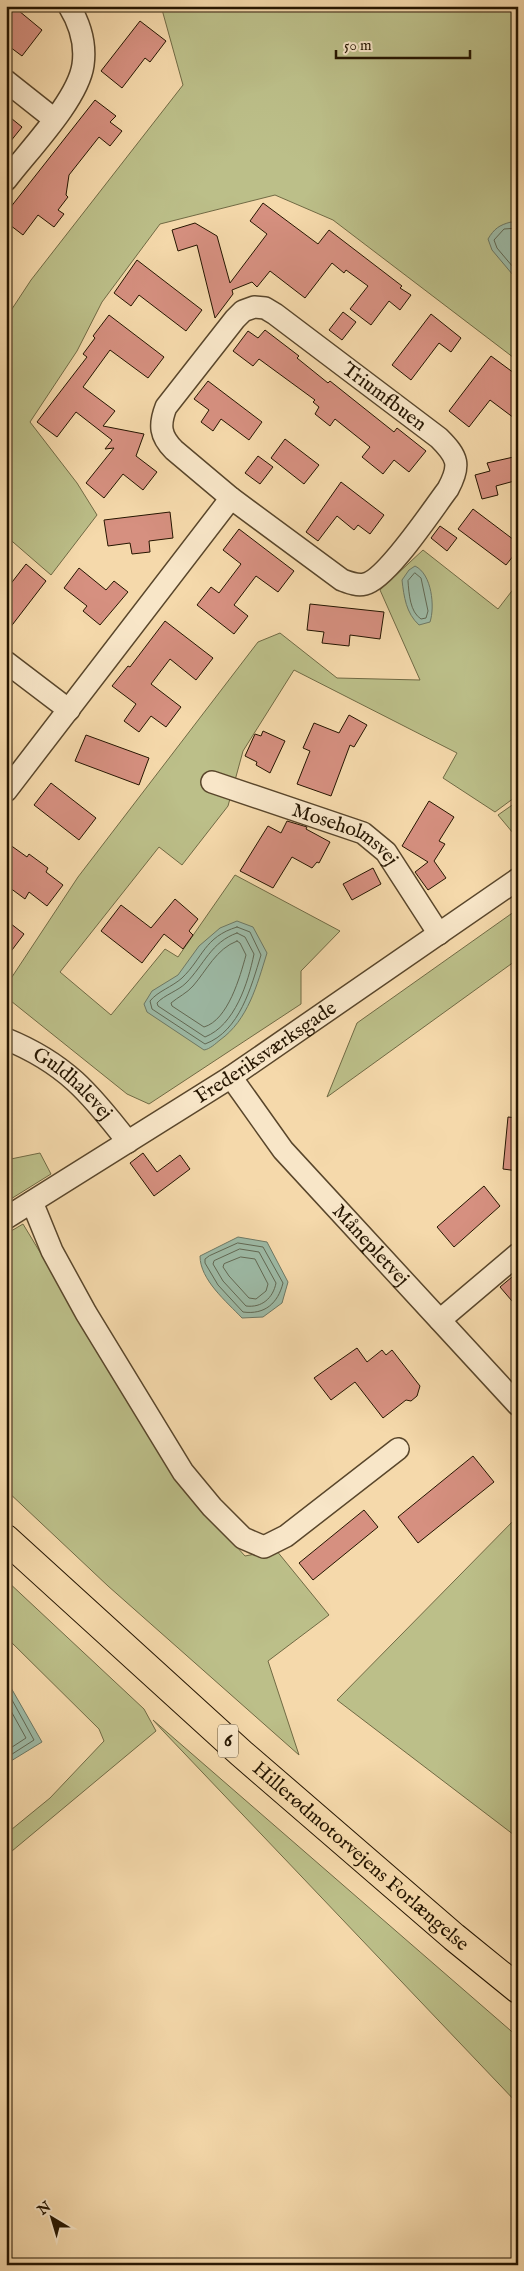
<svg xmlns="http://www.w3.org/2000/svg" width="524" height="2271" font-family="'IM FELL English',serif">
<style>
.green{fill:#bcbf89;stroke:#706a44}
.water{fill:#9dbaa6;stroke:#6d7864}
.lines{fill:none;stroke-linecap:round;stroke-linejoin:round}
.shore{stroke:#616853;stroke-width:1}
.building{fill:#d69080;stroke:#251500}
.minor-casing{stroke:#59462b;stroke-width:24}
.highway-casing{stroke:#251500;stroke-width:30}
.minor{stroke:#f8e6c8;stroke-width:21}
.highway{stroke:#f5d9ab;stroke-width:28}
.labels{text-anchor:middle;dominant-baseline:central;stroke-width:4;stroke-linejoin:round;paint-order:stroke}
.shield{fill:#f8e6c8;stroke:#64543c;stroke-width:1}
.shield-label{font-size:19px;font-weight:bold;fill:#251500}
.street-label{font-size:20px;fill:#251500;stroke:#f8e6c8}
</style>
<rect width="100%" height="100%" fill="#f5d9ab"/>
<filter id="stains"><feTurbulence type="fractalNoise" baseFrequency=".004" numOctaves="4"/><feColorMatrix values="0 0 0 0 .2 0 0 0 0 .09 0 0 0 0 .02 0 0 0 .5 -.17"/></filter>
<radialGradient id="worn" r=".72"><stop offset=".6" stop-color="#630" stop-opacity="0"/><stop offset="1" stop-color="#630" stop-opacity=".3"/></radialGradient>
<g class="green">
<path d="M161 6H518V361L333 220 275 195 160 224 102 302 77 351 30 422 77 483 97 515 51 575 6 536V318L31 280 183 85Z"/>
<path d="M423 550 498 609 518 583V795L495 812 443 778 457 753 294 670 243 751 228 806 182 865 159 847 60 972 111 1015 165 949 178 957 235 875 340 931 301 971V1004L149 1104 127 1094 6 997V986L78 877 258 642 280 633 337 678 420 680 380 590Z"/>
<path d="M518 801V839L498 815Z"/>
<path d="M518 909V959L327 1097 357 1023Z"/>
<path d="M40 1153 51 1174 6 1202V1160Z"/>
<path d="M23 1224 180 1484 245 1556 276 1550 329 1615 268 1661 299 1755 108 1586 6 1490V1234Z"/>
<path d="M518 1516V1838L337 1700Z"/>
<path d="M6 1580 144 1709 156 1731 6 1856V1834L50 1798 104 1741 99 1729 6 1637Z"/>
<path d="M153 1720 518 2037V2104L164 1732Z"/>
</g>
<g class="water">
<path d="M511 222 518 224V281L492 250 488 239C494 229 499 225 511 222Z"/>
<path d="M415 566C432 574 435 607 430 622L419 625C406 613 404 597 402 580L409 570Z"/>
<path d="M237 921 253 927 267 953C257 985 248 1020 220 1040 215 1044 210 1049 204 1050L147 1012 144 1004 152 991 178 975 199 946 220 928Z"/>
<path d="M238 1237 267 1242 288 1282 282 1303 263 1317 242 1318C227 1302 200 1280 200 1256Z"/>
<path d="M6 1679 42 1742 6 1764Z"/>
</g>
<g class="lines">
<g class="shore">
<path d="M518 228 504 229 494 240 497 248 518 273"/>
<path d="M415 573 421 578 428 611 426 618 421 619C410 612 409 594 408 581Z"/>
<path d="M237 927 250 932 261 955C251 987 240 1031 205 1044L152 1009 150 1001C158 991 172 987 182 978 203 958 204 937 237 927Z"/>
<path d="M237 933 245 937 254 954C248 983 235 1025 205 1037L158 1006 157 1003C164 995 178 991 186 983 204 965 211 942 237 933Z"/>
<path d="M237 941 240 943 246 955C240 977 228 1020 204 1027L172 1006 171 1003C178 997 187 993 193 986 207 970 216 949 237 941Z"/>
<path d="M238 1243 263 1247 283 1283C278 1303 265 1315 243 1312L218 1285 205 1263V1259L209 1256Z"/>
<path d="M240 1249 259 1252 276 1283C273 1298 262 1308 246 1306L223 1281 213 1264 214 1261Z"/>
<path d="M241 1257 255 1259 268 1284 266 1291 256 1299 249 1298 229 1276 223 1267 224 1264Z"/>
<path d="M6 1689 34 1740 6 1758"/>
<path d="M6 1702 26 1738 6 1751"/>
</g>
</g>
<g class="building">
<path d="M6 6H13L42 30 22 56 6 44Z"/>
<path d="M140 21 166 41 150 62 145 58 122 88 101 71Z"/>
<path d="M95 100 116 116 110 122 122 131 110 146 99 137 69 175 66 195 68 197 58 210 64 214 54 227 38 215 23 235 6 222V213Z"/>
<path d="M6 114 22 127 6 147Z"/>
<path d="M263 203 318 244 329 230 402 286 400 288 411 295 400 310 389 301 371 325 350 309 368 286 346 270 344 273 332 263 305 298 270 271 257 287 252 282 232 290 233 294 215 318 197 245 178 251 172 230 195 223 217 236 230 283 267 234 250 221Z"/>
<path d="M137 260 202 310 186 331 139 295 131 306 114 293Z"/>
<path d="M343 312 356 322 342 340 329 330Z"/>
<path d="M431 314 461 338 451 352 439 343 411 380 392 365Z"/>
<path d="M109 315 164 357 148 378 110 350 83 387 115 411 103 426 144 434 136 456 157 472 143 490 123 474 104 498 86 483 114 448 105 449 112 440 76 412 57 437 37 422 87 357 83 354 95 338 93 336Z"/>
<path d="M265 330 299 356 297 358 328 383 330 381 394 432 397 428 426 451 409 472 394 460 383 474 362 457 370 447 335 419 330 426 315 414 319 407 313 402 315 400 259 359 253 366 233 351 248 331 258 338Z"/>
<path d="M491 356 518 376V421L490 400 469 427 449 411Z"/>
<path d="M208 381 262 422 249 440 221 419 213 431 201 422 209 410 194 399Z"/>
<path d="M285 439 319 465 304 484 271 458Z"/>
<path d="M258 456 273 467 260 484 245 473Z"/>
<path d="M518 456V480L496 486 498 495 482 499 475 475 490 471 487 463Z"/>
<path d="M341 482 384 515 370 534 358 525 354 530 337 516 318 541 306 532Z"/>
<path d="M473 509 518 543V550L506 565 458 529Z"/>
<path d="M170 512 173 538 149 541 150 552 132 554 130 543 108 546 104 520Z"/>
<path d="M440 526 457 538 447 551 431 538Z"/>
<path d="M239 529 294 571 278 592 256 576 234 605 248 616 234 634 197 605 211 587 219 593 241 564 223 550Z"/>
<path d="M26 564 46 581 6 633V590Z"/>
<path d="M79 568 106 590 114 581 128 592 100 625 83 611 87 606 64 588Z"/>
<path d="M310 604 384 612 380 639 350 635 349 646 322 643 324 632 307 630Z"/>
<path d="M165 621 213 658 196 680 170 659 151 684 181 707 166 727 151 716 139 732 124 721 136 704 112 686 128 666 130 667Z"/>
<path d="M349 715 367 725 354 747 350 745 331 796 297 784 310 751 303 748 314 723 339 733Z"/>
<path d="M263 731 285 741 270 773 256 765 257 762 245 756 255 734 261 736Z"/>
<path d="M86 735 149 758 139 785 75 761Z"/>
<path d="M51 783 96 818 79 840 34 805Z"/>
<path d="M429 801 454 817 439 841 445 844 434 861 446 878 428 890 415 872 428 862 402 846Z"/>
<path d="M287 821 307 827 306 829 330 842 319 863 317 862 312 868 292 857 273 888 240 871 268 826 281 833Z"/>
<path d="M6 842 27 857 29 854 48 868 46 872 63 885 47 906 29 892 25 899 6 885Z"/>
<path d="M373 868 381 884 352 900 343 884Z"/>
<path d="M175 899 198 919 189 931 193 935 183 949 164 934 142 963 101 931 121 905 151 928Z"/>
<path d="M6 920 24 934 6 958Z"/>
<path d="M508 1117 518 1118V1171L503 1169Z"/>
<path d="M143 1153 157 1172 180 1155 190 1169 154 1196 130 1163Z"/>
<path d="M484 1186 500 1206 454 1247 437 1227Z"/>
<path d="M518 1272V1308L500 1287Z"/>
<path d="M357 1348 367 1362 382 1350 386 1355 392 1350 420 1386 417 1396 411 1401 406 1400 383 1418 355 1382 331 1400 314 1378Z"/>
<path d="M473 1456 494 1482 418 1543 398 1517Z"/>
<path d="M364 1510 378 1527 313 1580 299 1563Z"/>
</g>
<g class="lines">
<defs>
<g id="minor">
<path d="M6 81 54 119"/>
<path d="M6 180C28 151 78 100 83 65 86 44 80 24 69 6"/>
<path d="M254 307 265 308 275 314 439 438C458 457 461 465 448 489 432 510 387 579 365 584 357 586 350 583 342 580L231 498 174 450C160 436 159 425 166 407L235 319 243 311Z"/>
<path d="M6 662 69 710"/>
<path id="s1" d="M212 782 363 833 386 852 439 934"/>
<path d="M6 791 231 498"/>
<path id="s2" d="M6 1039C65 1063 90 1093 128 1142"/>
<path id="s3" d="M231 1077 283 1150 518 1405"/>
<path d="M32 1202 52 1251 86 1313 183 1472 212 1507 243 1538 264 1547 286 1536 398 1449"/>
<path id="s4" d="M6 1218 231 1077 518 879"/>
<path d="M440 1320 518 1254"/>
</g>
<g id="highway">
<path id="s5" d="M6 1539 241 1753 454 1937 518 1989"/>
</g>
</defs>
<use href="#minor" class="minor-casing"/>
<use href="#highway" class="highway-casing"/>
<use href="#minor" class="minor"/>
<use href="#highway" class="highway"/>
</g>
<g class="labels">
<rect class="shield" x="218" y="1724.5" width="20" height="33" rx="4"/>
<g class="shield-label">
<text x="228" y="1741">6</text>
</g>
<g class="street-label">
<text transform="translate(384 397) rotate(37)">Triumfbuen</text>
<text stroke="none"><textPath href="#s1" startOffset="144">Moseholmsvej</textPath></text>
<text stroke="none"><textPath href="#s4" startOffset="308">Frederiksværksgade</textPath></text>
<text stroke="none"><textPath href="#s2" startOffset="81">Guldhalevej</textPath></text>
<text stroke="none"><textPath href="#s3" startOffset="219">Månepletvej</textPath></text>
<text stroke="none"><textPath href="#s5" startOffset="476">Hillerødmotorvejens Forlængelse</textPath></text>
</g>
</g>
<rect width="524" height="2271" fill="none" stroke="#f5d9ab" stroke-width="25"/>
<rect x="8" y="8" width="509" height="2256" fill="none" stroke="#251500" stroke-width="2.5"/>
<rect x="12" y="12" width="499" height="2246" fill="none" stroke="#251500"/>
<g transform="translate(52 2218) rotate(322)" stroke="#f8e6c8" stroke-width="4" paint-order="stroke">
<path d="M0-4L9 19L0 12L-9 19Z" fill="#251500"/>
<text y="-8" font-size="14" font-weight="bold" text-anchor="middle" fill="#251500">N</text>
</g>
<path d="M336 50v8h134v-8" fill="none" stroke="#251500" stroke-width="2.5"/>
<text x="344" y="50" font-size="15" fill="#251500" stroke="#f8e6c8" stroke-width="4" paint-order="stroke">50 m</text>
<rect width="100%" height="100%" filter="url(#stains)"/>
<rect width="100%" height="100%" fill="url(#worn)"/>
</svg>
